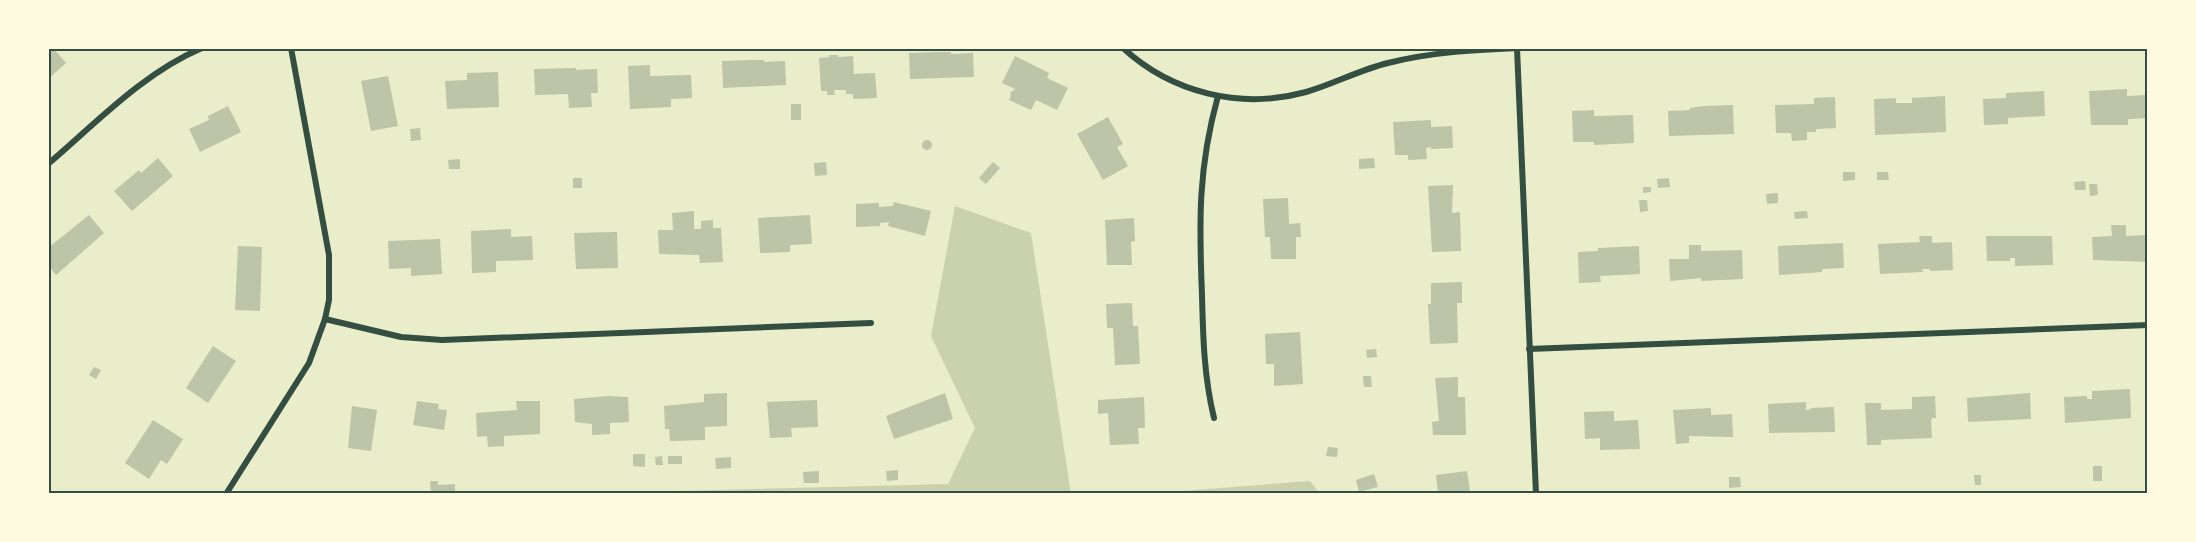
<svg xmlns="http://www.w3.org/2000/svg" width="2196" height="542" font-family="'Nunito Sans',sans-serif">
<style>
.green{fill:#cad2ad}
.building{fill:#bcc5a7}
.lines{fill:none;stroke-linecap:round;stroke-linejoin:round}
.minor{stroke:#344e41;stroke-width:6}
.neatline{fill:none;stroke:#344e41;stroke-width:2}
</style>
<rect width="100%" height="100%" fill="#e9edc9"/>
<g class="green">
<path d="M955 206 1031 233 1071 494H556L948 484 975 428 931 336Z"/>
<path d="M1310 481 1320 494H1143Z"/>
</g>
<g class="building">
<path d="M48 48H53L66 63 48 79Z"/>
<path d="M939 52H951V54L973 53 974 77 910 79 909 53Z"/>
<path d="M829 55H838V57L853 56 854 74 875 73 877 98 853 99V94H846V90H834L835 95H827V91H821L819 58 829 57Z"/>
<path d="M1015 56 1049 73 1047 78 1068 88 1057 110 1036 100 1031 110 1009 100 1011 96 1010 93 1015 89 1002 83Z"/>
<path d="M752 60H764V62L785 61 786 85 723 88 722 61Z"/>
<path d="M650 65V76L691 75 692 98 671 99V107L630 109 628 66Z"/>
<path d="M576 68V70L597 69 598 93H591L592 107 569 108 568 94 535 95 534 69Z"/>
<path d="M498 72 499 107 447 109 445 81 467 80V73Z"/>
<path d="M388 76 398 126 371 131 361 81Z"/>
<path d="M2127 89V96L2148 95V118L2128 119V125H2091L2089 91Z"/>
<path d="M2044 91 2045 116 2008 118V124L1984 125 1983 99 2006 98V93Z"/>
<path d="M1945 96 1946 132 1875 135 1874 99 1896 98V103H1912V98Z"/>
<path d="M1835 97 1836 128 1816 129V132H1807V140L1792 141 1791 133H1776L1775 105 1814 104V98Z"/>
<rect x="791" y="104" width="10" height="16"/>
<path d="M1733 105 1734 134 1669 136 1668 111 1690 110V108L1703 106Z"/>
<path d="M228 106 241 132 200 152 189 129 209 120 208 116Z"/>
<path d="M1594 110V116L1633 115 1634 143 1594 145V142H1573L1572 111Z"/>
<path d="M1108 117 1123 144 1117 147 1128 166 1103 180 1077 134Z"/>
<path d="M1431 120V127L1452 126 1453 148 1431 149V147L1426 148 1427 159 1408 160V155H1395L1393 122Z"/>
<path d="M420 128 421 140 411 141 410 129Z"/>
<circle cx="927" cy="145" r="5"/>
<path d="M158 158 173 176 132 211 114 191 139 170 141 173Z"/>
<path d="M1374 158 1375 168 1359 169V159Z"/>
<path d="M460 159V169H449L448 160Z"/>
<path d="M826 162 827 175 815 176 814 163Z"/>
<path d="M993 162 1000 168 986 184 979 178Z"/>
<path d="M1843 172H1855V180L1843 181Z"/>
<path d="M1877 172H1888L1889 180H1877Z"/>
<rect x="573" y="178" width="9" height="10"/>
<path d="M1669 178 1670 187 1658 188 1657 179Z"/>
<path d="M2085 181 2086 190H2075L2074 182Z"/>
<path d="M2089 184H2097L2098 195 2090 196Z"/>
<path d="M1453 185 1452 213 1460 212 1461 251 1432 252 1428 186Z"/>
<path d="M1643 187H1651V192L1643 193Z"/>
<path d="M1778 193V203L1767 204 1766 194Z"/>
<path d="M1288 198 1289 224 1300 223 1301 237H1296V259H1271L1270 237H1265L1263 199Z"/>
<path d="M1639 200H1647L1648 211 1640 212Z"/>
<path d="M894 202 931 211 925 236 888 226 889 222 880 223V226L856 227V204L879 203V207L893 206Z"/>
<path d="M694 211V229H701V221L713 220V228H721L723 262 700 263 699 255 659 254 658 230H673L672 213Z"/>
<path d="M1807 211 1808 218 1795 219 1794 212Z"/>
<path d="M89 215 104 233 56 275 48 265V248Z"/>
<path d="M810 215 812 244 790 245V252L760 253 758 218Z"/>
<path d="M1134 218 1135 241 1131 242 1132 265H1107L1105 220Z"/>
<path d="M2111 225H2126V236L2148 235V262L2093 260 2092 237 2112 236Z"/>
<path d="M511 229V237L532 236 533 260 496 261V272L472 273 471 231Z"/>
<path d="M617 232 618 268 576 269 574 233Z"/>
<path d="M1919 236H1932V243L1952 242 1953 270 1930 271V269H1922L1923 272 1880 274 1878 244 1920 242Z"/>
<path d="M1986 236H2052L2053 265 2015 266V258H2010V261H1987Z"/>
<path d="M440 239 442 274 411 276V268L389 269 388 241Z"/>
<path d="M1843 243 1844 268 1822 269V272L1809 273 1779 275 1778 246Z"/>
<path d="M1689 245H1701V251L1742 250 1743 279 1701 281V278L1670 281 1669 259H1689Z"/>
<path d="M238 246 262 247 260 311 235 310Z"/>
<path d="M1639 246 1640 274 1600 276 1601 282 1579 283 1578 252 1598 251V248Z"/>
<path d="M1462 282V303H1457L1458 343 1430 344 1428 304H1431V283Z"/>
<path d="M1132 303 1133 326H1138L1140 364 1115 365 1113 328H1107L1106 304Z"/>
<path d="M1300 332 1303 384 1274 386V364H1266L1265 334Z"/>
<path d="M213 346 236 361 208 403 186 388Z"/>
<path d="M1376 349 1377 357 1367 358 1366 350Z"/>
<path d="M94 367 101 370 96 379 89 375Z"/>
<path d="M1363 376H1371L1372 387H1364Z"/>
<path d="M1458 377V397H1465L1466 435H1433L1432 422 1439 421 1435 378Z"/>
<path d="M2130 389 2131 418 2065 423 2064 397 2087 396V399H2092V391Z"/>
<path d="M727 393V426L705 427V440L670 441 669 429H665L664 406 704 402V394Z"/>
<path d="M945 393 953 419 894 439 886 416Z"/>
<path d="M2030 393 2031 419 1968 422 1967 398Z"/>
<path d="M608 396 628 397 629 422 610 423V434L592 435V424L575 422 574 399Z"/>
<path d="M1935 396 1936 418H1932L1931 421 1932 438 1881 440V445H1867L1865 403H1881V410L1912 409V397Z"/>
<path d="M1144 397 1145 428H1138L1139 444 1110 445 1108 413 1098 414V400Z"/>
<path d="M817 400 818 427 791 428 792 437 770 438 767 402Z"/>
<path d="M417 401 439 404 438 409 447 410 444 430 413 425Z"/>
<path d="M516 401H540V434L504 436V446L488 447 487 436 477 437 476 413 517 410Z"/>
<path d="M1806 402V410L1811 409V408L1834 407 1835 432 1769 433 1768 404Z"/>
<path d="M352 406 377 410 371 451 348 448Z"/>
<path d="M1711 408V415L1732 414 1733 437 1689 436V443L1676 444 1673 410Z"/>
<path d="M1614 411V421L1638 420 1640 449 1600 450V438L1585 439 1584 412Z"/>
<path d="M153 420 183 439 167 464 161 460 149 479 125 463Z"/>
<path d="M1328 447 1338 448 1337 457 1326 456Z"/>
<path d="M633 454H645V467L633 466Z"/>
<path d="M662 456 663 465H656L655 457Z"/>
<rect x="668" y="456" width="14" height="8"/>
<path d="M731 457V468L716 469 715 458Z"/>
<rect x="2093" y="466" width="9" height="15"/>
<path d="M898 470V480L887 481 886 471Z"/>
<path d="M819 471V483H804L803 472Z"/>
<path d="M1467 471 1470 491 1464 492V494H1438L1436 475Z"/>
<path d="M1374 474 1378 487 1359 492 1356 480Z"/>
<path d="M1974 475H1981V485H1975Z"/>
<path d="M1729 477H1740L1741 487 1729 488Z"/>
<path d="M430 481H438V485L455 484V494H431Z"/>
</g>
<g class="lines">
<g class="minor">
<path d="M1123 48C1172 93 1241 110 1306 92 1334 84 1359 70 1388 63 1431 52 1474 50 1519 48"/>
<path d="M1517 48 1536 494"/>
<path d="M48 164C96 123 143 73 202 48"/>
<path d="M325 319 401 337 442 340 871 323"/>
<path d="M1529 349 2148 325"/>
<path d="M1214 418C1204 377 1203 337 1202 295 1199 222 1198 168 1218 96"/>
<path d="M226 494 309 363 325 319 329 300V255L291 48"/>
</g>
</g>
<rect width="2196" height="542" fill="none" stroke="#fefae0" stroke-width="99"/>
<rect x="50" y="50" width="2096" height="442" class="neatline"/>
</svg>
